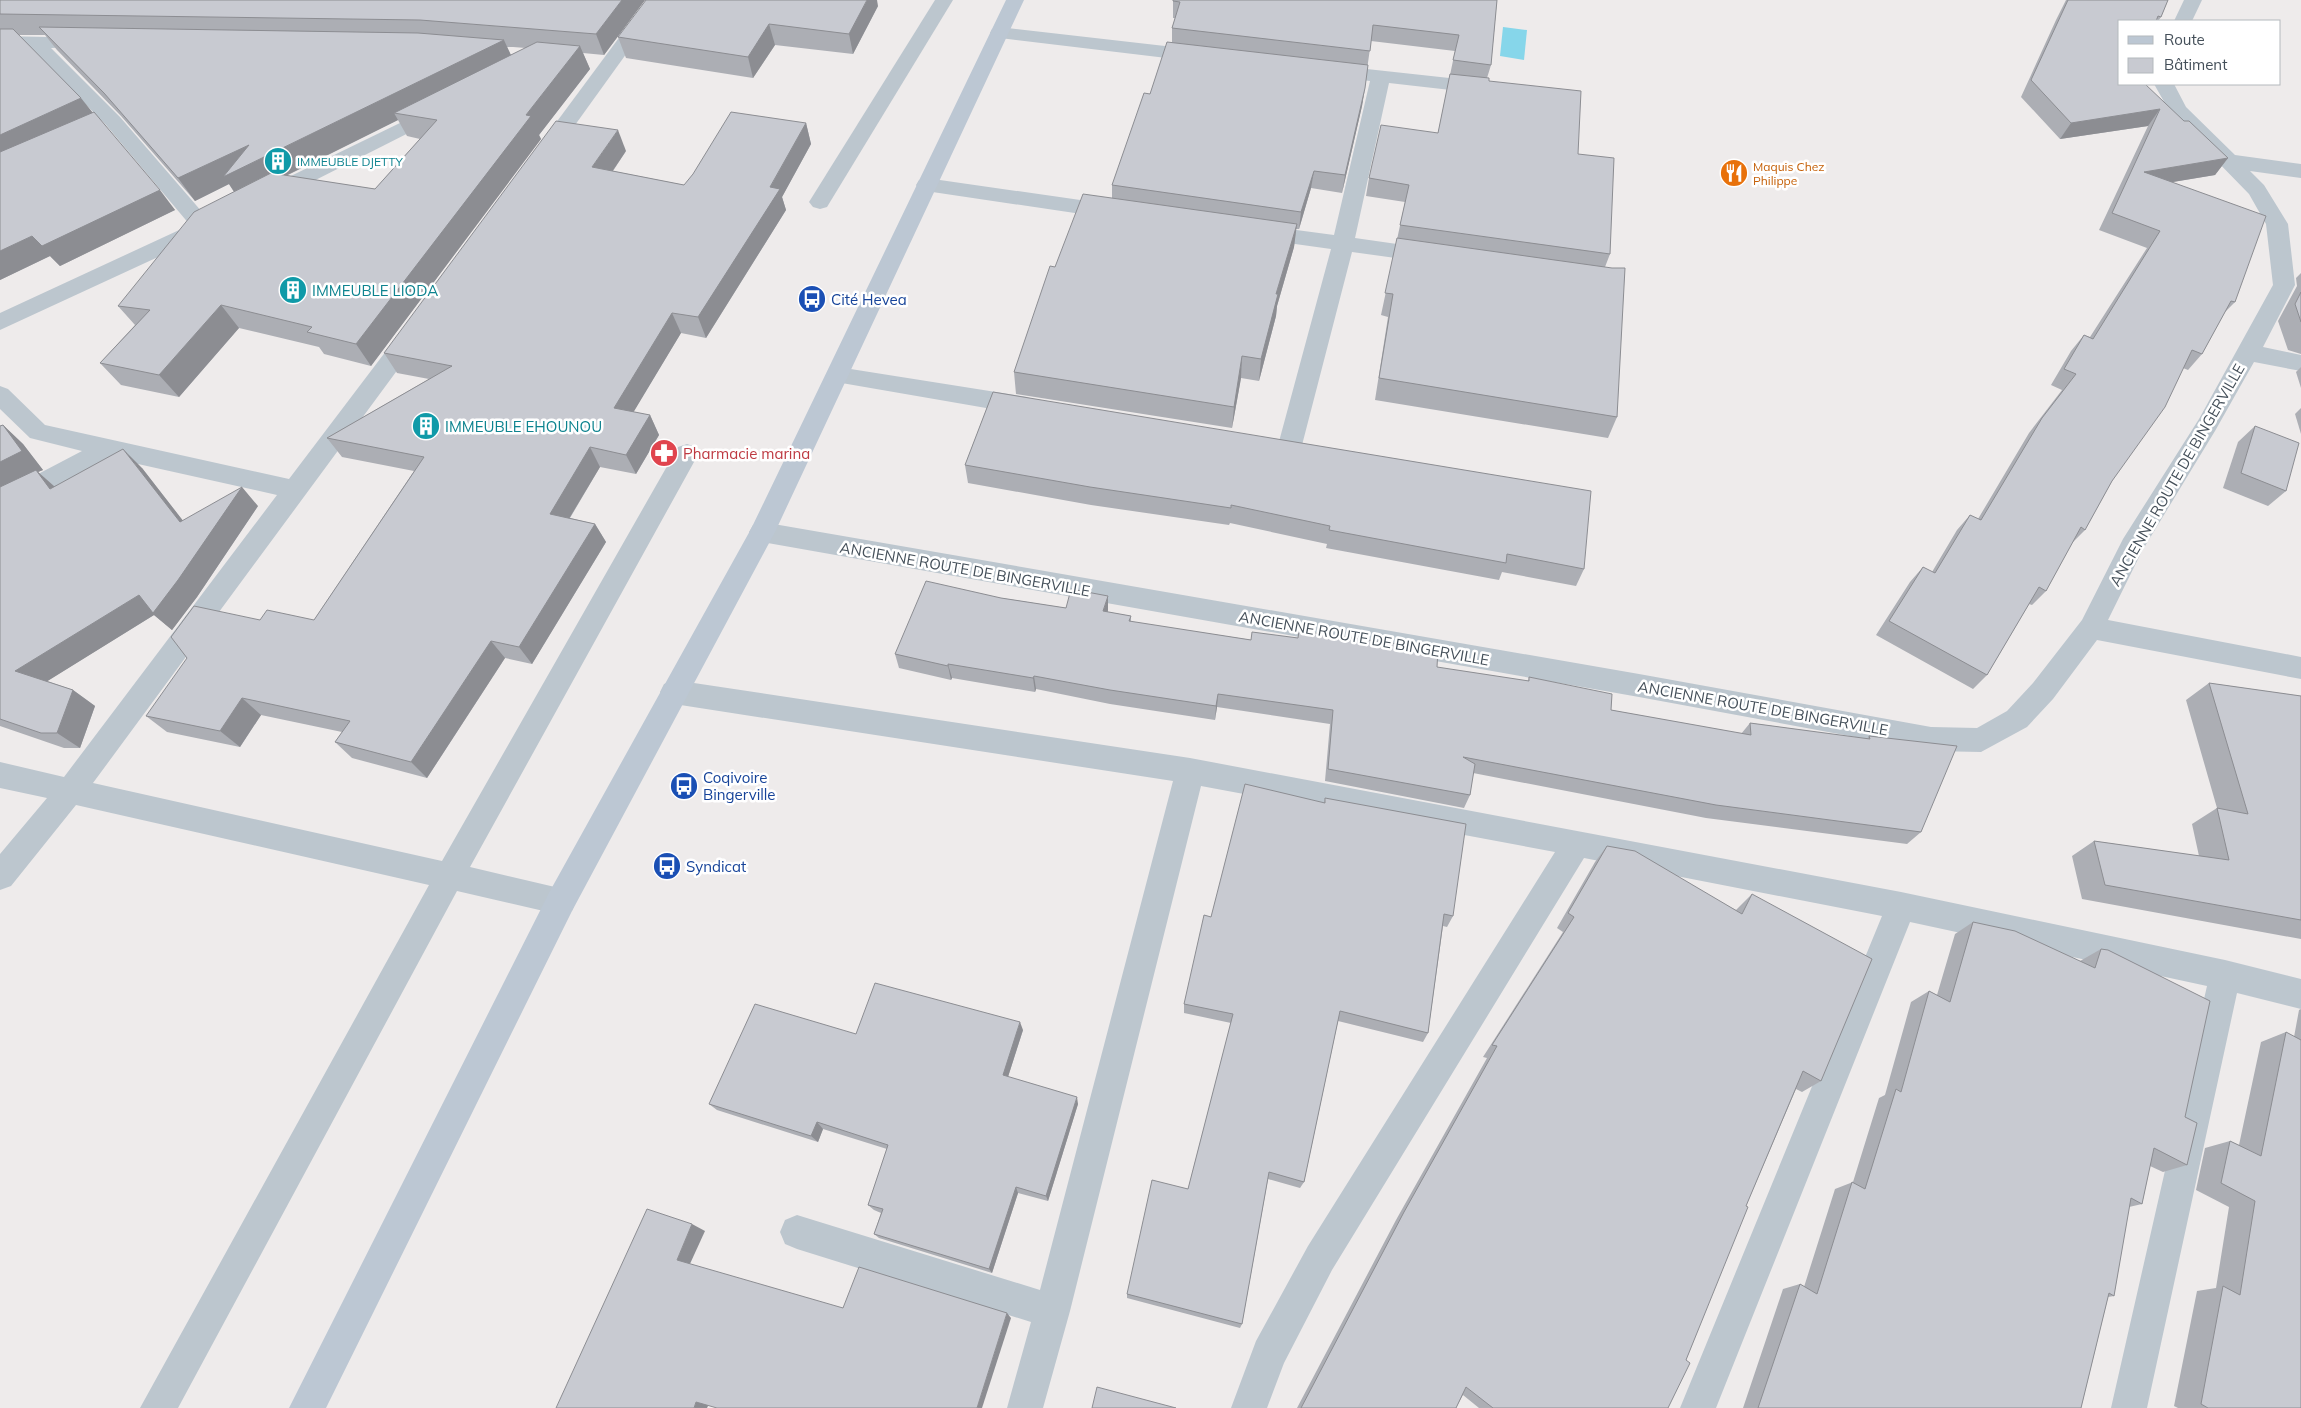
<svg xmlns="http://www.w3.org/2000/svg" width="2301" height="1408" font-family="Mulish,sans-serif">
<style>
.water{fill:#86d6ea}
.lines{fill:none;stroke-linecap:round;stroke-linejoin:round}
.minor{fill:#bcc6ce;fill-rule:evenodd}
.secondary{fill:#bcc7d3;fill-rule:evenodd}
.wall{fill:#acaeb4;fill-rule:evenodd}
.shaded-wall{fill:#8c8d92}
.building{fill:#c8cad1;stroke:#8c8d92}
.labels{text-anchor:middle;dominant-baseline:central;stroke-width:5;stroke-linejoin:round;paint-order:stroke}
.far-culture-label{font-size:12px;fill:#0d838f;stroke:#fff;text-anchor:start}
.far-food-label{font-size:12px;fill:#c56008;stroke:#fff;text-anchor:start}
.culture-label{font-size:15px;fill:#0d838f;stroke:#fff;text-anchor:start}
.transit-label{font-size:15px;fill:#164399;stroke:#fff;text-anchor:start}
.health-label{font-size:15px;fill:#be3a42;stroke:#fff;text-anchor:start}
.street-label{font-size:15px;fill:#444f59;stroke:#fff}
</style>
<rect width="100%" height="100%" fill="#eeebeb"/>
<path class="water" d="M1503 27 1527 30 1524 60 1500 56Z"/>
<g class="lines">
<g class="minor">
<path d="M647 0H665L552 157 545 159 538 157 535 152 538 147Z"/>
<path d="M935 0H953L827 207 820 209 813 207 809 202Z"/>
<path d="M2184 0H2202L2192 21H2174Z"/>
<path d="M999 27 1200 50 1207 52 1210 56 1207 60 1200 62 992 37 990 33 992 29Z"/>
<path d="M0 36 95 38 98 42 95 46 51 48 120 117 215 227 210 233 0 330V313L190 225 106 125 30 48H0Z"/>
<path d="M1330 65 1486 82 1493 84 1496 88 1493 92 1486 94 1389 83 1355 238 1432 249 1440 251 1443 256 1440 261 1432 263 1352 252 1301 449 1298 455 1289 458 1280 455 1277 449 1331 249 1259 239 1251 237 1248 232 1251 227 1259 225 1334 235 1370 81 1323 75 1320 71 1323 67Z"/>
<path d="M2154 84H2174L2186 107 2235 155 2301 164V178L2250 171 2264 185 2288 224 2295 285 2263 347 2301 355V371L2254 362 2215 431 2142 551 2108 620 2301 657V679L2097 640 2053 699 2027 727 1981 752 1931 751 1639 697 762 542 753 539 749 532 753 525 762 522 1639 674 1931 727 1977 728 2007 711 2033 683 2082 620 2123 539 2199 419 2273 285 2266 224 2249 194 2171 114Z"/>
<path d="M437 105 444 107 447 111 444 115 276 200 269 202 262 200 259 195 262 190Z"/>
<path d="M926 178 1115 205 1122 207 1126 212 1122 217 1115 219 919 190 916 185 919 180Z"/>
<path d="M413 324 421 326 424 332 421 338 93 783 442 861 678 447 687 444 696 447 699 453 470 867 572 891 576 901 572 911 561 915 457 891 178 1408H140L429 885 76 805 11 886 0 890V854L47 798 0 788V762L64 777 277 495 111 458 0 515V494L82 451 30 438 0 409V386L8 389 45 425 289 479 405 326Z"/>
<path d="M838 367 1027 397 1035 400 1039 406 1035 412 1027 415 830 381 826 375 830 369Z"/>
<path d="M674 680 1190 758 1901 892 2225 960 2301 979V1009L2237 993 2147 1408H2111L2207 986 1910 922 1716 1408H1680L1882 916 1584 858 1332 1270 1284 1363 1267 1408H1231L1256 1341 1308 1246 1555 852 1201 786 1070 1311 1043 1408H1007L1031 1322 797 1249 785 1244 780 1232 785 1220 797 1215 1040 1290 1173 781 674 704 664 700 660 692 664 684Z"/>
</g>
<path class="secondary" d="M1006 0H1024L775 532 572 911 326 1408H289L550 891 751 529Z"/>
</g>
<g class="wall">
<path d="M0 0H645L604 55 583 53 590 69 539 135 541 139 371 366 324 354 319 347 239 328 179 397 121 385 100 363 135 325 118 306 234 192 229 184 195 201 121 116 57 50 45 35H19L92 112 175 210 60 266 50 256 0 280ZM507 47H513L526 48 511 55ZM398 120 407 136 420 139 375 189 286 176Z"/>
<path d="M1173 0H1497L1491 65 1487 78 1489 81 1578 154 1610 254 1605 267 1617 417 1608 438 1375 400 1388 317 1381 315 1405 202 1366 196 1369 178 1438 133 1455 51 1371 41 1362 106 1342 193 1311 188 1299 229H1296L1294 247 1277 306 1276 316 1259 381 1241 378 1232 428 1016 394 1014 372 1055 267 1112 198V185L1172 42V28L1175 18H1173Z"/>
<path d="M2066 0H2168L2161 17 2158 21H2120V84L2184 121 2228 158 2215 175 2172 182 2235 302 2225 312 2202 354 2188 370 2183 368 2112 481 2085 530 2072 543 2046 591 2032 605 2029 604 1987 675 1973 689 1876 635 1910 582 1923 567 1932 572 1957 530 1970 515 1978 519 2029 433 2062 390 2051 385 2071 351 2084 335 2090 337 2147 248 2099 230 2148 126 2060 139 2021 97 2056 20Z"/>
<path d="M878 6 853 54 775 45 753 78 626 58 618 37Z"/>
<path d="M806 123 811 144 782 197 786 210 706 338 681 333 633 412 650 415 659 435 636 474 600 467 570 518 595 524 606 542 532 664 505 658 427 778 352 758 335 742 342 732 261 715 240 747 167 732 146 716 260 620H314L414 471 342 457 327 438 429 379 397 373 384 353 626 151 613 171 684 185Z"/>
<path d="M2301 273V354L2288 350 2278 321 2297 286 2296 278Z"/>
<path d="M2301 367V388L2296 372Z"/>
<path d="M993 392 1584 569 1576 586 1502 572 1499 580 1326 548 1327 544 1230 523 1229 525 1091 505 968 483 965 465Z"/>
<path d="M2301 408V434L2295 414Z"/>
<path d="M3 425 23 444 43 470 38 472 54 486 142 468 183 521 258 506 197 597 172 630 154 615 47 681 73 690 95 706 80 748H64L0 726V426Z"/>
<path d="M2255 426 2286 491 2268 506 2223 488 2238 442Z"/>
<path d="M1001 598 1066 608 1108 610V612L1131 616V622L1528 681 1529 677 1611 710 1741 734 1750 723 1867 739 1869 736 1921 832 1907 844 1706 818 1473 773 1470 795 1464 808 1325 781 1330 724 1217 707 1215 720 1110 704 1036 689 1035 692 952 678 951 680 899 668 895 654Z"/>
<path d="M2209 683 2301 696V939L2082 899 2072 856 2094 841 2199 856 2192 824 2217 808 2186 700Z"/>
<path d="M1325 798 1453 916 1447 927 1443 926 1428 1033 1423 1042 1338 1021 1304 1182 1300 1188 1268 1179 1242 1324 1240 1328 1127 1298V1294L1188 1189 1231 1023 1184 1013V1004L1211 917 1324 803Z"/>
<path d="M1607 846 1736 910 1752 894 1821 1081 1802 1092 1796 1089 1746 1206 1686 1360 1668 1408H1479L1463 1395 1456 1408H1297L1396 1220 1487 1058 1483 1057 1563 932 1557 928 1595 862Z"/>
<path d="M1973 922 2080 961 2101 949 2185 1117 2187 1165 2163 1172 2150 1166 2142 1204 2129 1207 2114 1296 2108 1297 2081 1408H1743L1783 1289 1800 1284 1804 1287 1835 1189 1853 1182 1879 1098 1885 1095 1911 1002 1929 991 1937 995 1955 934Z"/>
<path d="M2301 1009V1408H2178L2174 1406 2197 1291 2216 1288 2229 1207 2196 1190 2205 1148 2230 1141 2239 1145 2261 1042 2286 1032 2294 1037 2299 1010Z"/>
<path d="M1023 1030 1008 1077 1078 1104 1048 1201 1018 1193 992 1273 879 1238 874 1234 881 1213 874 1210 868 1205 887 1149 823 1129 818 1142 717 1110 709 1104 856 1034Z"/>
</g>
<g class="shaded-wall">
<path d="M622 0H645L604 55 596 34Z"/>
<path d="M867 0H877L878 6 853 54 849 34Z"/>
<path d="M769 24 775 45 753 78 748 57Z"/>
<path d="M504 40 514 62 394 113 398 120 239 199 229 184 195 201 178 178 249 145Z"/>
<path d="M580 46 590 69 539 135 541 139 371 366 356 344 526 115Z"/>
<path d="M1365 88 1362 106 1342 193 1345 175Z"/>
<path d="M81 98 97 118 0 163V135Z"/>
<path d="M2160 109 2148 126 2060 139 2071 123Z"/>
<path d="M806 123 811 144 782 197 786 210 706 338 698 317Z"/>
<path d="M618 130 626 151 601 188 592 167Z"/>
<path d="M2228 158 2215 175 2131 189 2144 172Z"/>
<path d="M1314 171 1311 188 1299 229 1301 212Z"/>
<path d="M160 190 175 210 60 266 50 256 0 280V251L32 236Z"/>
<path d="M1297 224 1294 247 1277 306 1276 316 1259 381 1261 359 1276 294Z"/>
<path d="M221 305 239 328 179 397 159 375Z"/>
<path d="M672 313 681 333 624 428 614 408Z"/>
<path d="M1242 356 1241 378 1232 428 1234 407Z"/>
<path d="M650 415 659 435 636 474 626 455Z"/>
<path d="M3 425 23 444 43 470 38 472 56 488 0 492V462Z"/>
<path d="M590 447 600 467 561 532 550 514Z"/>
<path d="M123 449 142 468 198 540 180 522Z"/>
<path d="M242 487 258 506 197 597 172 630 154 615 38 687 15 671 139 595Z"/>
<path d="M595 524 606 542 532 664 519 647Z"/>
<path d="M1108 596V610L1104 626 1103 611Z"/>
<path d="M491 641 505 658 427 778 411 762Z"/>
<path d="M948 664 952 678 951 680 948 666Z"/>
<path d="M1034 676 1036 689 1035 692 1033 678Z"/>
<path d="M73 690 95 706 80 748 57 733Z"/>
<path d="M1218 694 1217 707 1215 720 1216 706Z"/>
<path d="M242 698 261 715 240 747 220 731Z"/>
<path d="M1020 1022 1023 1030 1006 1083 1003 1075Z"/>
<path d="M1077 1097 1078 1104 1048 1201 1046 1196Z"/>
<path d="M817 1122 823 1129 818 1142 811 1136Z"/>
<path d="M1016 1187 1018 1193 992 1273 989 1269Z"/>
<path d="M692 1224 705 1231 689 1266 677 1260Z"/>
<path d="M1007 1313 1011 1318 982 1408H977Z"/>
<path d="M696 1402 709 1404 707 1408H694Z"/>
</g>
<g class="building">
<path d="M0 0H622L596 34 420 20 0 14Z"/>
<path d="M646 0H867L849 34 769 24 748 57 618 37Z"/>
<path d="M1173 0H1497L1491 65 1453 60 1459 35 1373 25 1370 51 1172 28 1180 2 1173 1Z"/>
<path d="M2068 0H2168L2161 17 2158 16 2156 21H2120V84H2145L2184 121H2189L2228 158 2144 172 2266 216 2235 302 2231 301 2202 354 2192 350 2165 407 2112 481 2085 530 2081 527 2046 591 2039 587 1987 675 1889 621 1923 567 1935 573 1970 515 1981 520 2042 418 2076 374 2064 369 2084 335 2093 339 2160 231 2112 213 2160 109 2071 123 2031 80Z"/>
<path d="M39 27 418 33 504 40 223 177 249 145 178 178 104 93Z"/>
<path d="M0 29H13L81 98 0 135Z"/>
<path d="M537 42 580 46 526 115 531 116 356 344 307 332 312 327 221 305 159 375 100 363 150 310 118 306 194 212 271 173 375 189 437 120 394 113Z"/>
<path d="M1167 42 1368 65 1365 88 1345 175 1314 171 1301 212 1112 185 1144 93 1150 94Z"/>
<path d="M1450 74 1489 78V81L1581 91 1578 154 1614 158 1610 254 1400 225 1409 185 1369 178 1381 125 1438 133Z"/>
<path d="M94 112 160 190 42 246 32 236 0 251V152Z"/>
<path d="M731 112 806 123 770 187 780 189 698 317 672 313 614 408 650 415 626 455 590 447 550 514 595 524 519 647 491 641 411 762 335 742 350 721 242 698 220 731 146 716 187 658 171 637 194 606 260 620 267 610 314 620 424 457 327 438 452 366 384 353 556 121 618 130 592 167 684 185 693 174Z"/>
<path d="M1083 194 1297 224 1276 294H1278L1261 359 1242 356 1234 407 1014 372 1050 266 1055 267Z"/>
<path d="M1397 238 1612 268H1625L1617 417 1379 378 1393 294 1385 293Z"/>
<path d="M2301 292V322L2295 304Z"/>
<path d="M993 392 1591 491 1584 569 1507 554 1506 563 1329 530 1330 526 1231 505V508L1090 487 965 465Z"/>
<path d="M3 425 22 451 0 462V426Z"/>
<path d="M2255 426 2299 443 2286 491 2241 473Z"/>
<path d="M123 449 180 522 242 487 178 580 153 613 139 595 15 671 73 690 57 733H41L0 719V487L36 470 50 489Z"/>
<path d="M926 581 1001 598 1066 608 1071 589 1108 596 1103 611 1131 616 1129 621 1251 640 1252 632 1298 638 1299 631 1438 649 1437 667 1529 681V677L1612 694 1611 710 1751 735 1750 723 1870 739 1869 736 1957 746 1921 832 1716 805 1463 757 1475 764 1470 795 1328 769 1333 710 1218 694 1216 706 1110 690 1034 676 1033 678 948 664V666L895 654Z"/>
<path d="M2209 683 2301 696V920L2105 885 2094 841 2229 860 2217 808 2248 814Z"/>
<path d="M1245 784 1325 803V798L1466 824 1453 916 1444 914 1428 1033 1340 1011 1304 1182 1269 1172 1242 1324 1127 1294 1152 1180 1188 1189 1233 1014 1184 1004 1204 915 1211 917Z"/>
<path d="M1607 846 1635 851 1742 914 1752 894 1872 959 1821 1081 1803 1071 1746 1206 1748 1207 1686 1360 1690 1363 1668 1408H1493L1466 1387 1456 1408H1301L1404 1212 1497 1046 1492 1045 1574 917 1568 913Z"/>
<path d="M1973 922 2015 931 2095 968 2101 949 2108 950 2210 1001 2185 1117 2197 1123 2187 1165 2154 1148 2142 1204 2131 1198 2114 1296 2109 1293 2081 1408H1758L1800 1284 1817 1294 1852 1182 1865 1189 1896 1089 1901 1092 1929 991 1950 1002Z"/>
<path d="M875 983 1020 1022 1003 1075 1077 1097 1046 1196 1016 1187 989 1269 874 1234 883 1209 868 1205 888 1145 817 1122 811 1136 709 1104 755 1004 856 1034Z"/>
<path d="M2286 1032 2301 1040V1408H2208L2201 1404 2223 1286 2240 1295 2255 1201 2221 1183 2230 1141 2261 1156Z"/>
<path d="M647 1209 692 1224 677 1260 843 1308 859 1267 1007 1313 977 1408H717L696 1402 694 1408H556Z"/>
<path d="M1097 1387 1176 1408H1092Z"/>
</g>
<defs>
<symbol id="building-disc" viewBox="-11 -11 22 22"><circle r="9.5" fill="#0f9aa8" stroke="#fff"/><path d="M-4-6H4V6H1V3H-1V6H-4ZM-2.5-4.3h1.7v1.8h-1.7ZM.8-4.3h1.7v1.8H.8ZM-2.5-1h1.7V.8h-1.7ZM.8-1h1.7V.8H.8Z" fill="#fff"/></symbol>
<symbol id="restaurant-disc" viewBox="-11 -11 22 22"><circle r="9.5" fill="#e8710a" stroke="#fff"/><path d="M-5-6h1v4h1v-4h1v4h1v-4h1v5L-1.5 .5V6h-2V.5L-5-1ZM5-6V6H3V1.5H1.5Q1.5-4 5-6Z" fill="#fff"/></symbol>
<symbol id="bus-disc" viewBox="-11 -11 22 22"><circle r="9.5" fill="#1a4fb4" stroke="#fff"/><path d="M-5-6H5V4H4V6H2V4H-2V6H-4V4H-5ZM-3.5-4V0h7V-4ZM-3.5 1.2v1.5H-2V1.2ZM2 1.2v1.5H3.5V1.2Z" fill="#fff"/></symbol>
<symbol id="pharmacy-disc" viewBox="-11 -11 22 22"><circle r="9.5" fill="#e0444e" stroke="#fff"/><path d="M-2-6h4v4h4v4h-4v4h-4v-4h-4v-4h4Z" fill="#fff"/></symbol>
</defs>
<g fill-rule="evenodd">
<use href="#building-disc" x="262" y="145" width="32" height="32"/>
<use href="#restaurant-disc" x="1718" y="157" width="32" height="32"/>
<use href="#building-disc" x="277" y="274" width="32" height="32"/>
<use href="#bus-disc" x="796" y="283" width="32" height="32"/>
<use href="#building-disc" x="410" y="410" width="32" height="32"/>
<use href="#pharmacy-disc" x="648" y="437" width="32" height="32"/>
<use href="#bus-disc" x="668" y="770" width="32" height="32"/>
<use href="#bus-disc" x="651" y="850" width="32" height="32"/>
</g>
<g class="labels">
<g class="far-culture-label">
<text x="297" y="161">IMMEUBLE DJETTY</text>
</g>
<g class="far-food-label">
<text x="1753" y="166">Maquis Chez<tspan x="1753" dy="14">Philippe</tspan></text>
</g>
<g class="culture-label">
<text x="312" y="290">IMMEUBLE LIODA</text>
<text x="445" y="426">IMMEUBLE EHOUNOU</text>
</g>
<g class="transit-label">
<text x="831" y="299">Cité Hevea</text>
<text x="703" y="777">Coqivoire<tspan x="703" dy="17">Bingerville</tspan></text>
<text x="686" y="866">Syndicat</text>
</g>
<g class="health-label">
<text x="683" y="453">Pharmacie marina</text>
</g>
<g class="street-label">
<text transform="translate(2177 475) rotate(-60)">ANCIENNE ROUTE DE BINGERVILLE</text>
<text transform="translate(965 569) rotate(10)">ANCIENNE ROUTE DE BINGERVILLE</text>
<text transform="translate(1364 638) rotate(10)">ANCIENNE ROUTE DE BINGERVILLE</text>
<text transform="translate(1763 708) rotate(10)">ANCIENNE ROUTE DE BINGERVILLE</text>
</g>
</g>
<rect x="2118" y="20" width="162" height="65" fill="#ffffff" stroke="#b4b9bd"/>
<rect x="2128" y="36" width="25" height="8" fill="#bcc7d3" stroke="#b4b9bd"/>
<text x="2164" y="45" font-size="15" fill="#444f59">Route</text>
<rect x="2128" y="58" width="25" height="15" fill="#c8cad1" stroke="#b4b9bd"/>
<text x="2164" y="70" font-size="15" fill="#444f59">Bâtiment</text>
</svg>
